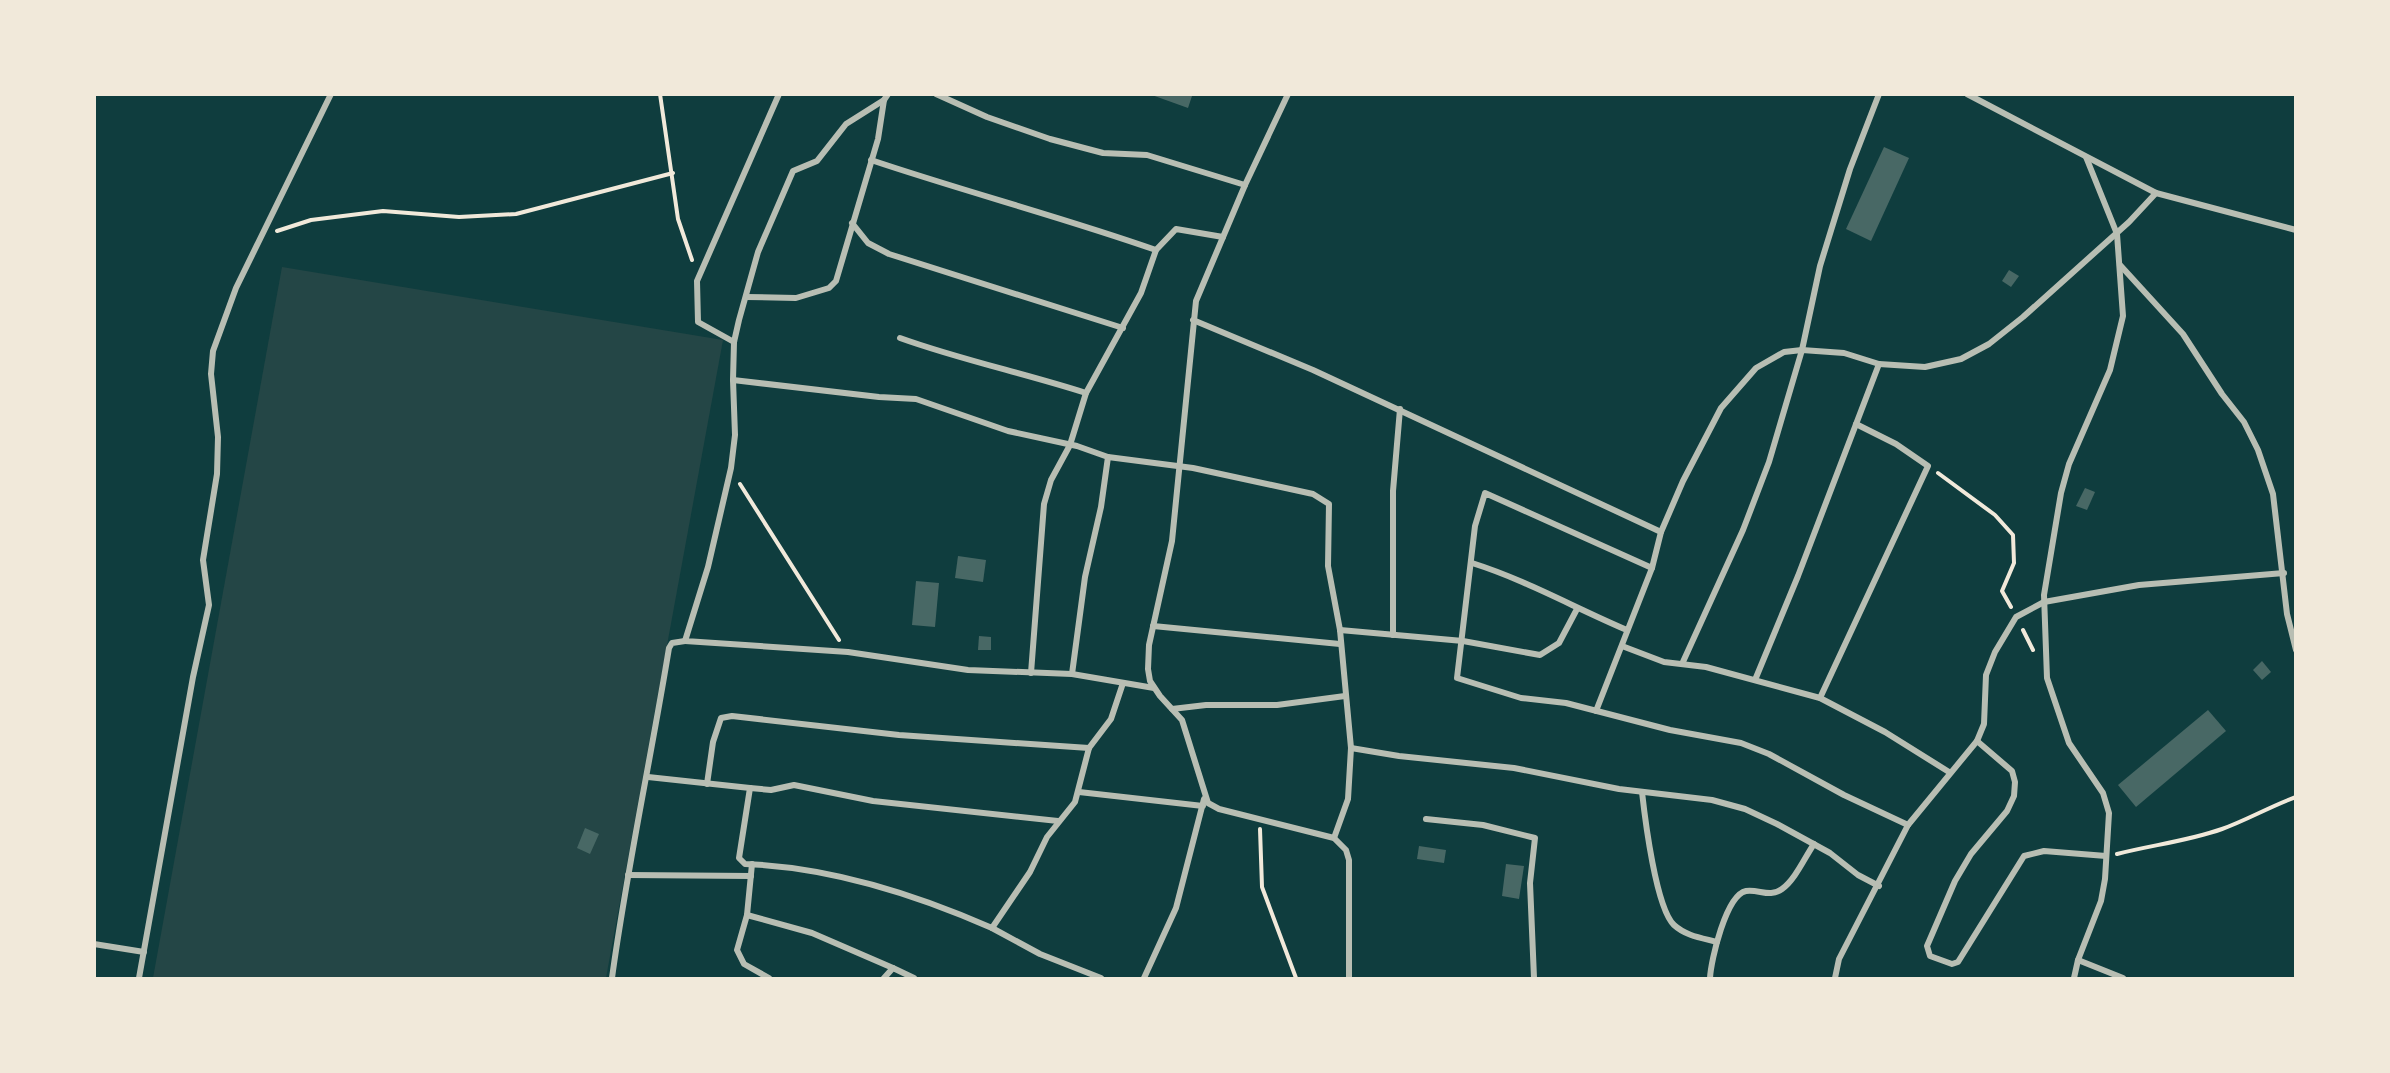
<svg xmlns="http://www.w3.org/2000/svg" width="2390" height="1073" font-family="Cabin,sans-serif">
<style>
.green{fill:#244646}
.building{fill:#486865}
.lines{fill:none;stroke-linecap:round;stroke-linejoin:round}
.path{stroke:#f1e9da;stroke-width:4}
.minor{stroke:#b8beb3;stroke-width:6}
</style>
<rect width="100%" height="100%" fill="#0f3d3e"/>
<path class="green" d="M282 267 723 340 606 978H153Z"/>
<g class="building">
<path d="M1149 94H1186L1192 96 1188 108Z"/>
<path d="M1884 147 1909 158 1871 241 1846 229Z"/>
<path d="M2009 270 2019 276 2011 287 2002 281Z"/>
<path d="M2085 488 2095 492 2087 510 2076 506Z"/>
<path d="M958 556 986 560 983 582 955 578Z"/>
<path d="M916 581 939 583 935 627 912 625Z"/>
<path d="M979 636 991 637V650H978Z"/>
<path d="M2262 661 2271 672 2262 680 2253 670Z"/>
<path d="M2208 710 2226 731 2136 807 2118 785Z"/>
<path d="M585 828 599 834 590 854 577 848Z"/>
<path d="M1419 846 1446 850 1444 863 1417 859Z"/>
<path d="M1506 864 1524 866 1519 899 1502 896Z"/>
</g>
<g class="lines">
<g class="path">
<path d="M660 94 678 219 692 260"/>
<path d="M277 231 311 220 383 211 459 217 516 214 673 173"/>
<path d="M1938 473 1995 515 2013 535 2014 563 2002 591 2011 607"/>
<path d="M740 484 839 640"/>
<path d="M2023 630 2033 650"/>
<path d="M1260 829 1262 887 1296 978"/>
<path d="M2117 854C2152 845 2188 841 2222 829 2247 820 2271 806 2296 797"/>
</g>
<g class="minor">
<path d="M888 94 884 100 846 124 817 161 793 171 758 252 739 320 734 342 733 380 735 435 731 468 708 567 685 641 848 652 968 670 1072 674 1154 688"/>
<path d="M936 94 987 117 1050 139 1103 153 1147 155 1245 185"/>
<path d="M1288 94 1245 185 1196 301 1172 541 1149 645 1148 669 1150 681 1160 696 1182 720 1208 803 1219 809 1334 838 1346 850 1349 860V978"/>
<path d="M1967 94 2156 193 2296 230"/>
<path d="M871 160C966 192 1062 217 1156 250"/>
<path d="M852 223 868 243 889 254 1123 328"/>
<path d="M2120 265 2183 334 2222 394 2244 422 2258 450 2273 494 2287 614 2296 650"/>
<path d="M746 297 796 298 829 288 836 281 878 139 884 100"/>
<path d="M1193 320 1313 370 1661 532"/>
<path d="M900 338C961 360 1024 373 1086 393"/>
<path d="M734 342 698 322 697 281 779 94"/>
<path d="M733 380 879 397 916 399 1008 431 1077 446 1108 457 1101 507 1085 577 1072 674"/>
<path d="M1108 457 1193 468 1313 494 1329 504 1328 566 1340 630 1351 748 1348 799 1334 838"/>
<path d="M1472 563C1526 580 1575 608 1627 630"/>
<path d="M1652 568 1485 493 1475 526 1457 678 1521 698 1566 703 1670 730 1741 743 1769 754 1844 795 1908 825"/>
<path d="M1153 626 1340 644"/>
<path d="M1340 630 1463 641 1540 655 1559 643 1577 609"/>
<path d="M1393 635V491L1400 409"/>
<path d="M1622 646 1664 662 1706 667 1820 698 1885 732 1949 772"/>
<path d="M1682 664 1743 530 1769 462 1802 350 1820 266 1850 169 1879 94"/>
<path d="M1031 673 1044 504 1051 480 1070 445 1086 393 1141 293 1156 250 1176 229 1223 237"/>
<path d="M1755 680 1798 576 1879 364"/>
<path d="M1820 698 1928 466 1896 444 1856 424"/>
<path d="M1172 709 1206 705H1277L1345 696"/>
<path d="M1596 711 1652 568 1661 532 1683 481 1721 408 1756 368 1784 352 1802 350 1844 353 1879 364 1925 367 1961 359 1989 344 2023 317 2129 222 2156 193"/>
<path d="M1977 741 2012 771 2015 782 2014 796 2007 811 1971 854 1955 881 1927 946 1930 956 1952 964 1958 962 2024 856 2044 851 2106 856"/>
<path d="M1351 748 1399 756 1514 768 1619 789 1712 800 1745 809 1777 824 1830 853 1858 875 1879 886"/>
<path d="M648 777 750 788 739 858 745 864C830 867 915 894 992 928L1030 872 1047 837 1075 802 1089 748 1111 719 1123 683"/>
<path d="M707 784 713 742 721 718 732 716 899 735 1089 748"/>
<path d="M750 788 771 790 794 785 873 801 1058 821"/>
<path d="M1079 792 1203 806"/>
<path d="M1642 792C1645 819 1656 908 1674 925 1686 936 1702 938 1717 942"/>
<path d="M1426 819 1483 825 1535 838 1530 883 1534 978"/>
<path d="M752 864 747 915 737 950 744 964 769 978"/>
<path d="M628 875 751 876"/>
<path d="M747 915 812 933 893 968"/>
<path d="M992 928 1040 954 1101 978"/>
<path d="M94 944 144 952"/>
<path d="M2078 960 2123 978"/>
<path d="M139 978 193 677 209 605 203 560 217 474 218 437 211 374 213 351 236 288 331 94"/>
<path d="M612 978C627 868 651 758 669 648L672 643 685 641"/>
<path d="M884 978 893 968 914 978"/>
<path d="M1144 978 1176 908 1204 799"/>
<path d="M1710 978C1711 960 1726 895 1746 891 1759 889 1770 898 1782 889 1795 880 1805 857 1814 844"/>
<path d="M1835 978 1839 959 1908 825 1977 741 1984 724 1986 675 1995 652 2016 617 2044 602 2139 585 2284 573"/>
<path d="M2074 978 2078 960 2101 901 2105 879 2109 813 2103 793 2069 743 2047 678 2044 595 2061 493 2069 464 2110 370 2123 316 2117 234 2086 157"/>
</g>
</g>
<rect width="2390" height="1073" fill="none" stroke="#f1e9da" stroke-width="192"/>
</svg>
